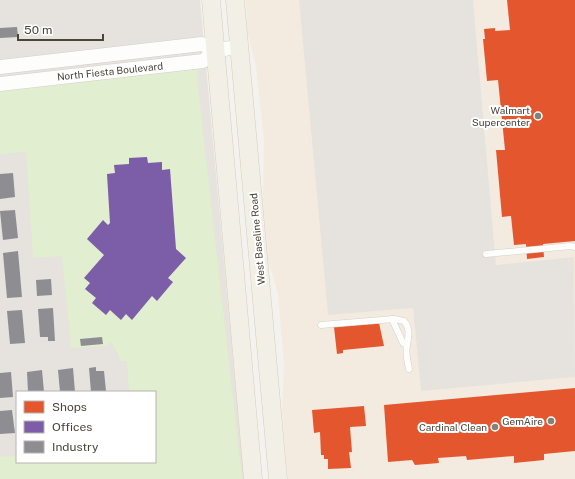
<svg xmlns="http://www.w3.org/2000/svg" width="575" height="479" font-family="'Public Sans',sans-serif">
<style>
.commercial{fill:#f3ebdf}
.industrial{fill:#e6e2de;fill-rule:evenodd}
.green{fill:#e1eecf;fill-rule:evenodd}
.parking{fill:#e6e3df}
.shops{fill:#e4572e}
.offices{fill:#7b5ea7}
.industry{fill:#8d8d92}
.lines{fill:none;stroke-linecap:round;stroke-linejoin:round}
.service-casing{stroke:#d2d0cb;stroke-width:7}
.tertiary-casing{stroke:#d2d0cb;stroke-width:15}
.primary-casing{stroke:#d6cebb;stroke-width:19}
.service{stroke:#fdfdfc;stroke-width:6}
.tertiary{stroke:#fdfdfc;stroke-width:14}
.primary{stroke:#f2efe6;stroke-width:18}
.poi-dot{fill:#868178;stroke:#fff;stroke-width:1.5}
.labels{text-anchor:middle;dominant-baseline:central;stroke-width:4;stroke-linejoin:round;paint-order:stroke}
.street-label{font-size:10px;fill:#4b4439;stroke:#fff}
.poi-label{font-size:10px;fill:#4b4439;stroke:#fff;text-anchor:end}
</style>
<rect width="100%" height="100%" fill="#f4f2ee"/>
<path class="commercial" d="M246 0H575V479H288L282 412 284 366 278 294 268 260 263 200 264 141 256 66 247 31Z"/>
<path class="industrial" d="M0 0H200L244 479H0ZM17 392H155V462H17Z"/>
<path class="green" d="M199 69 197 77 242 479H0V457L17 456V462H155V392H129L127 361H120L119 356 111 342 106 346 71 348 62 256 33 258 26 152 0 154V91ZM147 157 148 163 161 162 162 170H170L176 249 168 278 173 283 158 300 152 296 132 319 126 314 121 320 110 310 105 315 92 303 96 298 85 289 90 283 104 255 87 239 103 220 108 225 110 223 107 174 115 173V165L129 164V158Z"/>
<path class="parking" d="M299 0H473L496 265 574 257 575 377 421 391 413 308 328 315Z"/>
<g class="shops">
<path d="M507 0H575V241L543 244 544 257 527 259 526 244 514 245 511 216 502 217 496 150H505L498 80 487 81 483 39H485L484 29 495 28V31L510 30Z"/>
<path d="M379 323 384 346 343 350V353L337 354 334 327Z"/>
<path d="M575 388V451L544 454V460L514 463V456L467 460 466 456 438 458 439 463 415 465 412 460 388 462 384 405Z"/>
<path d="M364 406 366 426 350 427 352 452H349L351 468 328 469V459H324V455H321L320 432 314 433 312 410Z"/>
</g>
<path class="offices" d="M147 157 148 163 162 162V170L170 169 176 249 186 258 168 278 173 282 157 301 152 296 132 320 126 314 121 320 110 310 106 315 92 303 96 298 85 289 90 283 84 278 104 255 87 239 103 220 108 225 110 223 107 174 115 173 114 165 129 164V158Z"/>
<g class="industry">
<path d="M17 27 18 37 0 38V28Z"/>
<path d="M13 173 15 197 0 199V174Z"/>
<path d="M15 210 18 238 3 240 0 211Z"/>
<path d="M18 251 22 297 7 298 3 253Z"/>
<path d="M51 279 52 295 37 296 36 280Z"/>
<path d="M53 308 55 341H48V337H40L38 309Z"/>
<path d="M22 310 25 343 10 344 7 311Z"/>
<path d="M102 337 103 344 81 346 80 339Z"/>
<path d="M96 367V371H104L106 391 91 392 89 368Z"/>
<path d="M73 368 75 392H60L58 370Z"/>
<path d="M42 370 44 392H28L27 372Z"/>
<path d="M11 372 13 397 0 398V373Z"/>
<path d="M12 410 15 433 0 434V411Z"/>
</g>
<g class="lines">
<defs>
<g id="service">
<path d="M486 254 571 246 575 247"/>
<path d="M392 319 403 343 407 345"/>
<path d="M321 325 394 319 404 321C411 329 408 337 407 346 405 352 408 363 409 369"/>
</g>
<g id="tertiary">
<path d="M0 67 202 44 216 50 239 47"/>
<path d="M0 84 203 61 216 50"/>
</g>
<g id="primary">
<path d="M211 0 253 479"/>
<path d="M235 0 278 479"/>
</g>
</defs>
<use href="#service" class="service-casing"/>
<use href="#tertiary" class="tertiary-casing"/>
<use href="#primary" class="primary-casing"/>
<use href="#service" class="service"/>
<use href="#tertiary" class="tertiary"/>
<use href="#primary" class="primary"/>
</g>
<g class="poi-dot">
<circle cx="538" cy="116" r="4"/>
<circle cx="551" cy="421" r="4"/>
<circle cx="495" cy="427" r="4"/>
</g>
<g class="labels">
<g class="street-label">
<text transform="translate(110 71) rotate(-6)">North Fiesta Boulevard</text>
<text transform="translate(257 239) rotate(-95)">West Baseline Road</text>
</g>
<g class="poi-label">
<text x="530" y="110">Walmart<tspan x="530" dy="12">Supercenter</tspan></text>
<text x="543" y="421">GemAire</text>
<text x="487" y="427">Cardinal Clean</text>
</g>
</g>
<rect x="16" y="391" width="140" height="72" fill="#ffffff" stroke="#b7b4b0"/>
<rect x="24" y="401" width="20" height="12" fill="#e4572e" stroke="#b7b4b0"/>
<text x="52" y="411" font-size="12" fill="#4b4439">Shops</text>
<rect x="24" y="421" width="20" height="12" fill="#7b5ea7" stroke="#b7b4b0"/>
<text x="52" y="431" font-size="12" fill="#4b4439">Offices</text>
<rect x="24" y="441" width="20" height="12" fill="#8d8d92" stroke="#b7b4b0"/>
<text x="52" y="451" font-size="12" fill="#4b4439">Industry</text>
<path d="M18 34v6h85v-6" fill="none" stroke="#4b4439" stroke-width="2"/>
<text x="24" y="34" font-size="12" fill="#4b4439" stroke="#ffffff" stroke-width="3" paint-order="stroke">50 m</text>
</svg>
